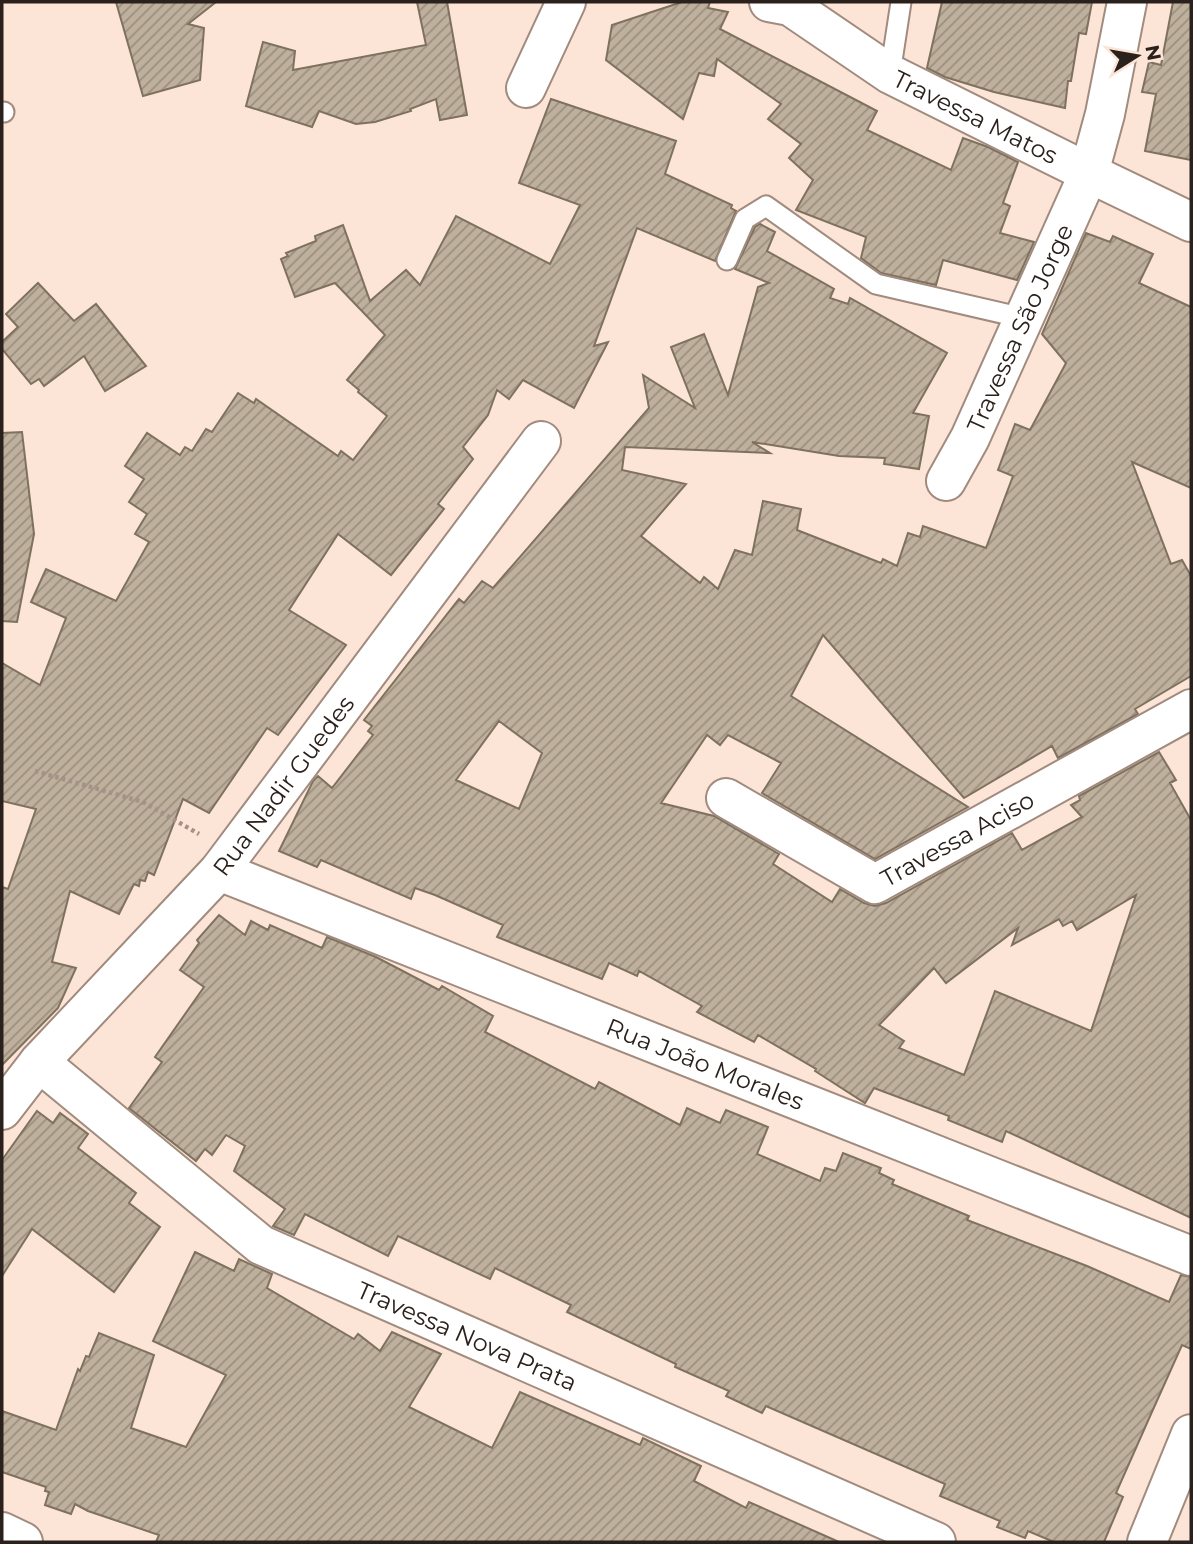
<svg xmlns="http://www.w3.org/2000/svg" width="1193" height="1544" font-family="Montserrat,sans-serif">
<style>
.building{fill:url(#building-hatch);stroke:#7e715e;stroke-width:2;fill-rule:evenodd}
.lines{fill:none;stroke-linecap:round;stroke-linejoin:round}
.service-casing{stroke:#a18b7e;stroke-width:23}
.minor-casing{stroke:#a18b7e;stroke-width:42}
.path{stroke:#a49288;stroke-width:4.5;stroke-dasharray:3.5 3.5;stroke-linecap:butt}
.service{stroke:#fff;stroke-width:19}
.minor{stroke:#fff;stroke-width:38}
.labels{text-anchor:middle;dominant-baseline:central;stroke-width:6;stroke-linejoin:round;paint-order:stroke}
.street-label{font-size:24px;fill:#2a211c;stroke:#fce4d6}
</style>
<defs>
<pattern id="building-hatch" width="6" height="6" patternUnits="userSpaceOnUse" patternTransform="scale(1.75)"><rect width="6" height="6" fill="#beb09c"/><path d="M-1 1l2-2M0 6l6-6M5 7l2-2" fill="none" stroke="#9b8f7e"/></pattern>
</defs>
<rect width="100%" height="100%" fill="#fce4d6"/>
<g class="building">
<path d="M116 2H216L188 24 204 28 200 80 143 96Z"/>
<path d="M417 2H447L467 115 440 120 436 99 410 109 411 111 375 122 356 124 319 111 312 127 246 106 263 42 295 51 293 70 426 45Z"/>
<path d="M682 2H710L708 8 728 12 720 29 877 111 867 130 951 170 963 138 988 147 1018 162 1003 203 1010 206 1000 233 1034 242 1017 280 943 260 936 285 881 273 861 258 866 237 796 210 813 180 789 158 801 144 768 119 781 104 717 59 714 76 699 73 683 119 606 60 612 25Z"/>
<path d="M942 2H1092L1086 34 1079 33 1071 81H1068L1065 108 994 92 945 77 927 68Z"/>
<path d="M1173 2H1191V160L1145 151 1156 94 1142 92 1149 62 1161 65Z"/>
<path d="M551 99 676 141 665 174 732 205 731 208 736 211 715 261 637 228 594 346 608 342 574 408 523 380 509 399 497 390 488 415 463 447 473 459 438 504 444 509 391 575 338 534 289 610 346 645 278 735 267 728 209 813 183 799 154 875 148 872 145 881 140 880 139 886 134 884 119 914 70 891 52 962 76 968 58 1008 2 1065V887L8 889 36 809 2 801V663L40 685 66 618 31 602 46 569 116 601 149 542 135 534 147 514 129 502 144 479 125 466 147 433 180 455 185 447 192 451 206 429 212 432 238 393 254 403 256 399 338 456 341 451 353 460 387 416 358 392 359 390 347 380 385 335 335 283 295 297 281 259 288 256 286 253 316 241 315 236 343 225 370 301 406 270 420 285 456 216 550 264 580 205 519 183Z"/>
<path d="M760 224 775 232 767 251 834 289 830 298 848 304 850 298 947 353 913 413 929 416 919 469 884 464 885 458 839 456 752 442 770 453 625 447 622 470 686 484 641 536 700 583 704 577 718 589 735 550 752 555 763 501 801 509 797 530 881 563 883 559 897 566 908 533 920 537 923 526 986 548 1013 476 998 470 1015 424 1030 430 1066 363 1042 334 1086 233 1110 242 1113 236 1153 254 1139 283 1191 307V488L1132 462 1171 564 1182 560 1191 576V676L1135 709 1138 714 1058 758 1052 746 964 798 823 635 791 696 968 807 875 859 762 793 781 763 728 735 720 745 707 735 661 803 714 816 779 854 773 864 832 902 840 889 864 903 875 906 886 903 1012 833 1022 850 1082 817 1071 805 1080 800 1079 796 1159 752 1176 780 1170 783 1191 820V1218L1006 1131 1002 1142 948 1120 949 1116 874 1088 865 1103 815 1071 816 1069 758 1035 754 1042 697 1012 702 1006 639 971 637 976 609 963 602 979 497 937 503 925 435 895 415 888 411 899 321 860 317 867 279 851 313 781 318 776 332 788 373 735 368 731 372 726 364 720 459 599 464 603 482 581 493 588 649 408 643 375 695 408 671 347 704 334 728 395 758 287 769 283 735 269 755 227ZM499 721 542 753 519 809 456 780ZM1136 895 1091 1031 995 991 964 1075 899 1048 904 1041 879 1025 934 968 946 983 1018 928 1012 945 1059 919 1063 926 1072 921 1077 930Z"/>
<path d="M38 283 74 321 96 304 146 366 105 391 84 356 44 386 39 379 31 384 2 349V342L18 327 6 314Z"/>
<path d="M22 432 34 534 17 622 2 621V433Z"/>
<path d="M219 915 245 935 251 921 268 930 270 925 322 948 327 937 376 957 439 990 442 986 493 1016 485 1032 595 1089 599 1082 680 1125 687 1108 720 1123 726 1110 768 1127 757 1154 820 1181 825 1168 836 1171 843 1153 881 1168 879 1173 894 1180 892 1184 969 1216 967 1220 1087 1266 1169 1302 1181 1275 1191 1277V1349L1182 1345 1151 1414 1116 1493 1123 1497 1104 1542H1054L1028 1531 1025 1538 997 1527 1000 1521 940 1496 945 1484 766 1406 762 1413 726 1396 729 1391 675 1367 676 1364 567 1312 571 1305 495 1268 490 1279 398 1236 388 1256 305 1214 294 1235 273 1226 285 1209 234 1171 245 1146 226 1135 212 1155 205 1149 196 1161 129 1108 162 1062 155 1057 204 987 180 970 199 943 197 940Z"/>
<path d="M37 1111 53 1123 60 1113 88 1134 78 1148 136 1193 129 1203 160 1227 114 1292 32 1229 2 1276V1160Z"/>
<path d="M195 1252 234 1271 239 1259 272 1274 267 1288 354 1339 358 1334 380 1351 392 1332 441 1354 409 1407 492 1448 520 1392 640 1445 643 1438 701 1466 694 1481 746 1508 749 1502 839 1542H156L159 1535 88 1511 75 1504 71 1514 45 1505 49 1492 45 1491 46 1487 2 1472V1411L56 1430 78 1369 80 1371 86 1356 89 1357 99 1333 154 1355 131 1428 186 1447 226 1375 153 1341Z"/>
</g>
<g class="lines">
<defs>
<g id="service">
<path d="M890 74 901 2"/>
<path d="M2 112H4"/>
<path d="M727 260 745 219 766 206 876 284 1023 318"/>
</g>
<g id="minor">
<path id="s1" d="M769 2 790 6 890 74 1089 173 1191 222"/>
<path d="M526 88 566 2"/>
<path id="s2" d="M946 481 970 438 1089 173 1105 114 1127 2"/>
<path id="s3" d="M726 798 875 884 1191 709"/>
<path id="s4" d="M219 871 1191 1256"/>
<path id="s5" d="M39 1062 261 1245 936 1542"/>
<path id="s6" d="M2 1110 39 1062 219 871 541 441"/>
<path d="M2 1532 23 1542"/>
<path d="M1147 1542 1191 1434"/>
</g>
</defs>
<use href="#service" class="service-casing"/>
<use href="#minor" class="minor-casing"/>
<path class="path" d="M35 771 143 802 199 834"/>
<use href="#service" class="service"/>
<use href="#minor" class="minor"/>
</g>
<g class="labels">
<g class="street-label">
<text stroke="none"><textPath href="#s1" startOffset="238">Travessa Matos</textPath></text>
<text stroke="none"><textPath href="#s2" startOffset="170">Travessa São Jorge</textPath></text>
<text stroke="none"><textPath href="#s6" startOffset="430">Rua Nadir Guedes</textPath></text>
<text stroke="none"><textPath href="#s3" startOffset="266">Travessa Aciso</textPath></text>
<text stroke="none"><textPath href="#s4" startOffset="523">Rua João Morales</textPath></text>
<text stroke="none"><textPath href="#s5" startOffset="513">Travessa Nova Prata</textPath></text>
</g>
</g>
<rect width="1193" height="1544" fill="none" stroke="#2a211c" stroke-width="7"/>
<g transform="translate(1137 56) rotate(79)" stroke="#fce4d6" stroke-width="5" paint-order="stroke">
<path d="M0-5L12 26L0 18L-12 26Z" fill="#2a211c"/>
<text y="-10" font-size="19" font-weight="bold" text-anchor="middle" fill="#2a211c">N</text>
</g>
</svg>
